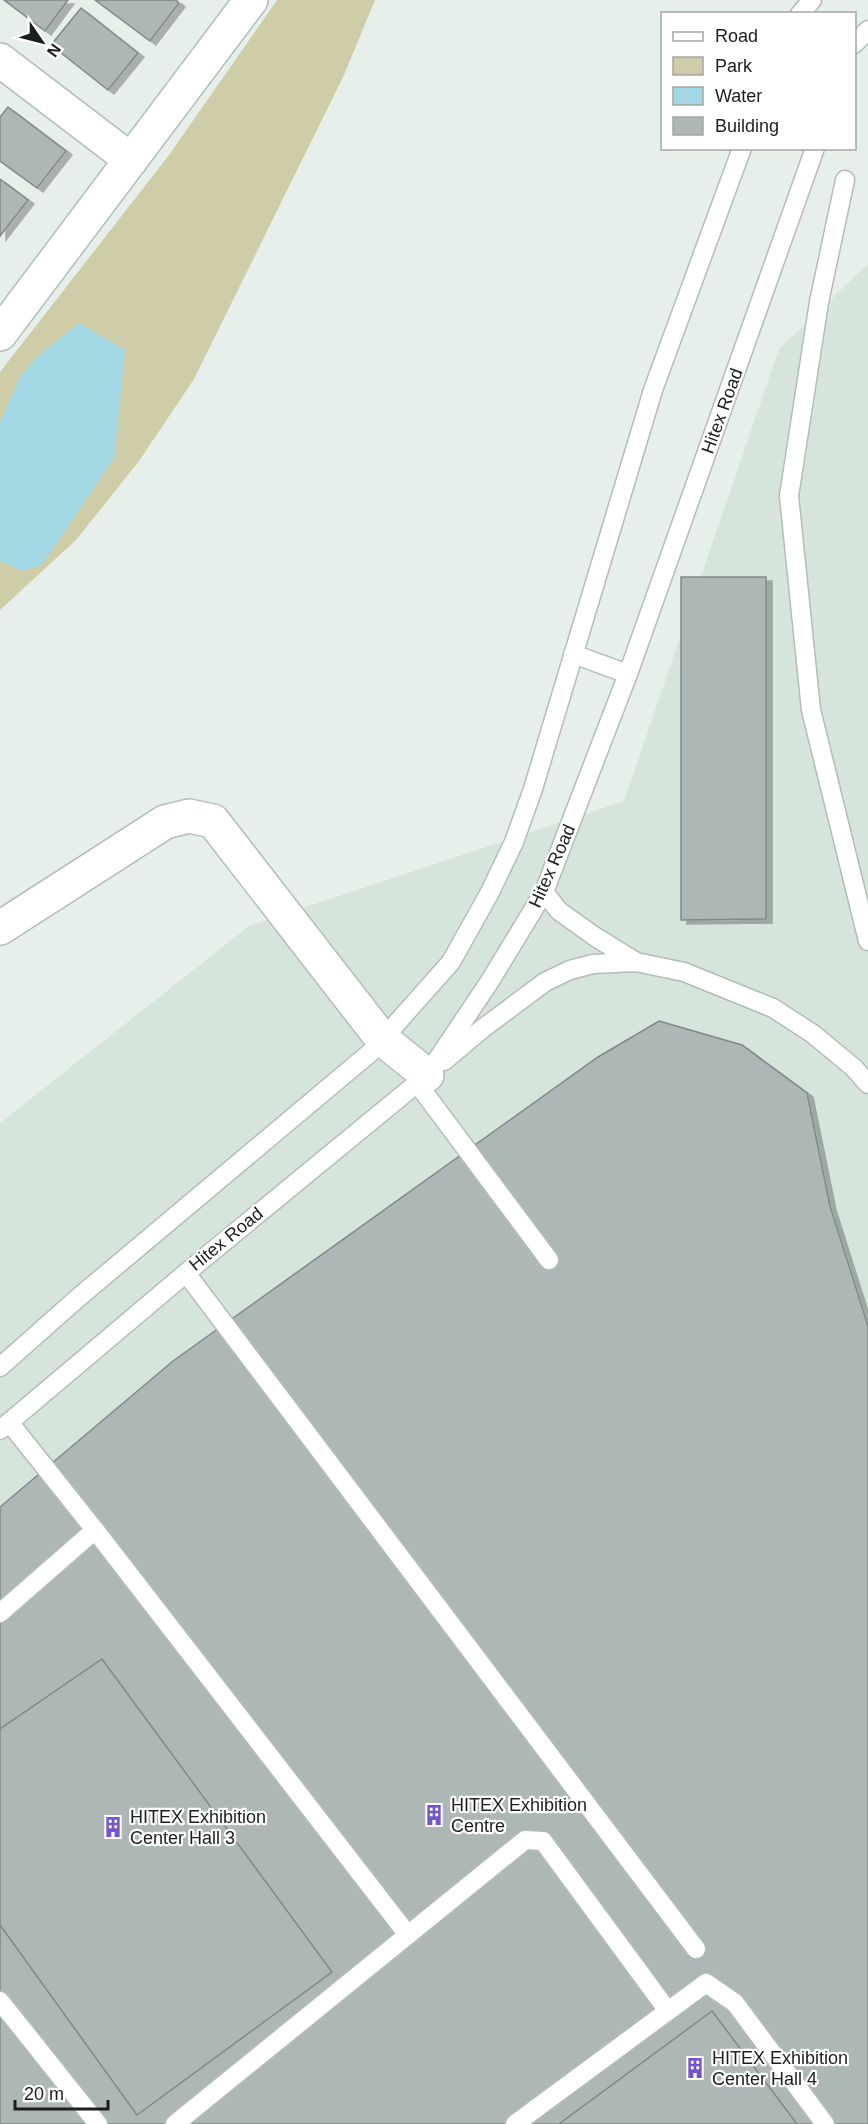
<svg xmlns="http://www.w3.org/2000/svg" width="868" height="2124" font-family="Arial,sans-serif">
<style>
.built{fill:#d5e5db}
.green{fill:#cfcda7}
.water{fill:#a2d8e4}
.building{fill:#adb7b5;stroke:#808988;stroke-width:1.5;filter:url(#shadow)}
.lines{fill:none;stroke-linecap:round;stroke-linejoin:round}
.lane-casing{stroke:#b4bcb7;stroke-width:21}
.street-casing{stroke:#b4bcb7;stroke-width:36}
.lane{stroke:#fff;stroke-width:18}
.street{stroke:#fff;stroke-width:33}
.labels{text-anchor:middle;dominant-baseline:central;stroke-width:4.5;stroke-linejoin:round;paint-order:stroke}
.street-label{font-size:18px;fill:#1b1e1c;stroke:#fff}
.poi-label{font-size:18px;fill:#1b1e1c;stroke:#fff;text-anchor:start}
</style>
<defs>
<filter id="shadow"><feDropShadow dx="6" dy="4" stdDeviation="0" flood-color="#0004"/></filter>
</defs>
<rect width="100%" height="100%" fill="#e7efea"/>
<path class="built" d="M868 264V2124H0V1123L249 926 624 801 779 349Z"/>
<path class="green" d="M277 0H375L344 75 194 379 139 461 76 540 0 610V372L169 155Z"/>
<path class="water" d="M79 323 125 350 114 458 42 565 23 571 0 561V422L20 377 37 357Z"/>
<g class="building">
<path d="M4 0H68L45 31Z"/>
<path d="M95 0H176L179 3 150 41Z"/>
<path d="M81 8 138 53 108 90 51 45Z"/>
<path d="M8 107 66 151 37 188 0 161V117Z"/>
<path d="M0 179 28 200 0 236Z"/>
<path d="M681 577H766V919L681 920Z"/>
<path d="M659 1021 742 1045 807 1093 830 1206 868 1326V2124H0V1507L173 1361 598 1057Z"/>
<path d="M102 1659 332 1972 137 2115 0 1925V1729Z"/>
<path d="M712 2011 797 2124H559Z"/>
</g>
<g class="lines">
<defs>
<g id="lane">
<path d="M800 14 812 0"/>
<path d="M854 44 868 30"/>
<path d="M845 180 819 302 789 496 811 710 868 941"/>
<path d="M573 654 628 674"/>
<path d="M544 892 559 911 594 936 636 962"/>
<path d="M444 1061 482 1029 545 982 570 970 593 964 636 962 684 972 773 1008 813 1034 854 1068 868 1084"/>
<path d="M417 1083 549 1260"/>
<path d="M186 1273 696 1949"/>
<path d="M0 1367 79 1297 371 1052 451 962 490 892 514 842 533 789 653 390 742 148"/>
<path d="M9 1422 95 1530"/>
<path d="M0 1430 186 1273 427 1075 490 981 544 892 628 674 815 148"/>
<path d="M0 1613 95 1530 408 1935"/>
<path d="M0 2001 98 2124"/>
<path d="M175 2124 525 1840 543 1841 668 2011"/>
<path d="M515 2124 706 1983 735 2003 825 2124"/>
</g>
<g id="street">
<path d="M0 60 131 160"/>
<path d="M0 334 251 0"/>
<path d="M0 928 165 822 189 816 213 821 382 1039 427 1075"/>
</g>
</defs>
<use href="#lane" class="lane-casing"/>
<use href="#street" class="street-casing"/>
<use href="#lane" class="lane"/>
<use href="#street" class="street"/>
</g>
<defs>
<symbol id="building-bare" viewBox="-9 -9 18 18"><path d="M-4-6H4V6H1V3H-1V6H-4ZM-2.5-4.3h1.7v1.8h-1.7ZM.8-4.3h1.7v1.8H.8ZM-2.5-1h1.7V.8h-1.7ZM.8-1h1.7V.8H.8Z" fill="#7555cf" stroke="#fff" stroke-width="2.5" paint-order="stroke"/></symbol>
</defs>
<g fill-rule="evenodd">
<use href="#building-bare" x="419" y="1800" width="30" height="30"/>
<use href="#building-bare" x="98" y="1812" width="30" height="30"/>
<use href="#building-bare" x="680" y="2053" width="30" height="30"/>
</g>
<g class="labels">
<g class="street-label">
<text transform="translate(722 411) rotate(-70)">Hitex Road</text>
<text transform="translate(552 866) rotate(-66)">Hitex Road</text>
<text transform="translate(226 1239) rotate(-39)">Hitex Road</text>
</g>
<g class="poi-label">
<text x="451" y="1805">HITEX Exhibition<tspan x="451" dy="21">Centre</tspan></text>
<text x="130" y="1817">HITEX Exhibition<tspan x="130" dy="21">Center Hall 3</tspan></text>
<text x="712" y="2058">HITEX Exhibition<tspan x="712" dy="21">Center Hall 4</tspan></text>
</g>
</g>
<rect x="661" y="12" width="195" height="138" fill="#ffffff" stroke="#a4a5a4" stroke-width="1.5"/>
<rect x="673" y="32" width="30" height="9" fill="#ffffff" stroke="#a4a5a4" stroke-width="1.5"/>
<text x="715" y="42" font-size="18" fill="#1b1e1c">Road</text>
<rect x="673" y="57" width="30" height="18" fill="#cfcda7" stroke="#a4a5a4" stroke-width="1.5"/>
<text x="715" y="72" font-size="18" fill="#1b1e1c">Park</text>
<rect x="673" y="87" width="30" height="18" fill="#a2d8e4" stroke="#a4a5a4" stroke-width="1.5"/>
<text x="715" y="102" font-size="18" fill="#1b1e1c">Water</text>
<rect x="673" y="117" width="30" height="18" fill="#adb7b5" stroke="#a4a5a4" stroke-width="1.5"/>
<text x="715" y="132" font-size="18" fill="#1b1e1c">Building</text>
<g transform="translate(42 42) rotate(125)" stroke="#ffffff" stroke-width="4.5" paint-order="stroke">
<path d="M0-4.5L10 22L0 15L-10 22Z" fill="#1b1e1c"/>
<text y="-9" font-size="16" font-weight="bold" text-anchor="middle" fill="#1b1e1c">N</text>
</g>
<path d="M15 2100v9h93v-9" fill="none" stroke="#1b1e1c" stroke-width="3"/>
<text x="24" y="2100" font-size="18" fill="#1b1e1c" stroke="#ffffff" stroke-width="4.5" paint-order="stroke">20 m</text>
</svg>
